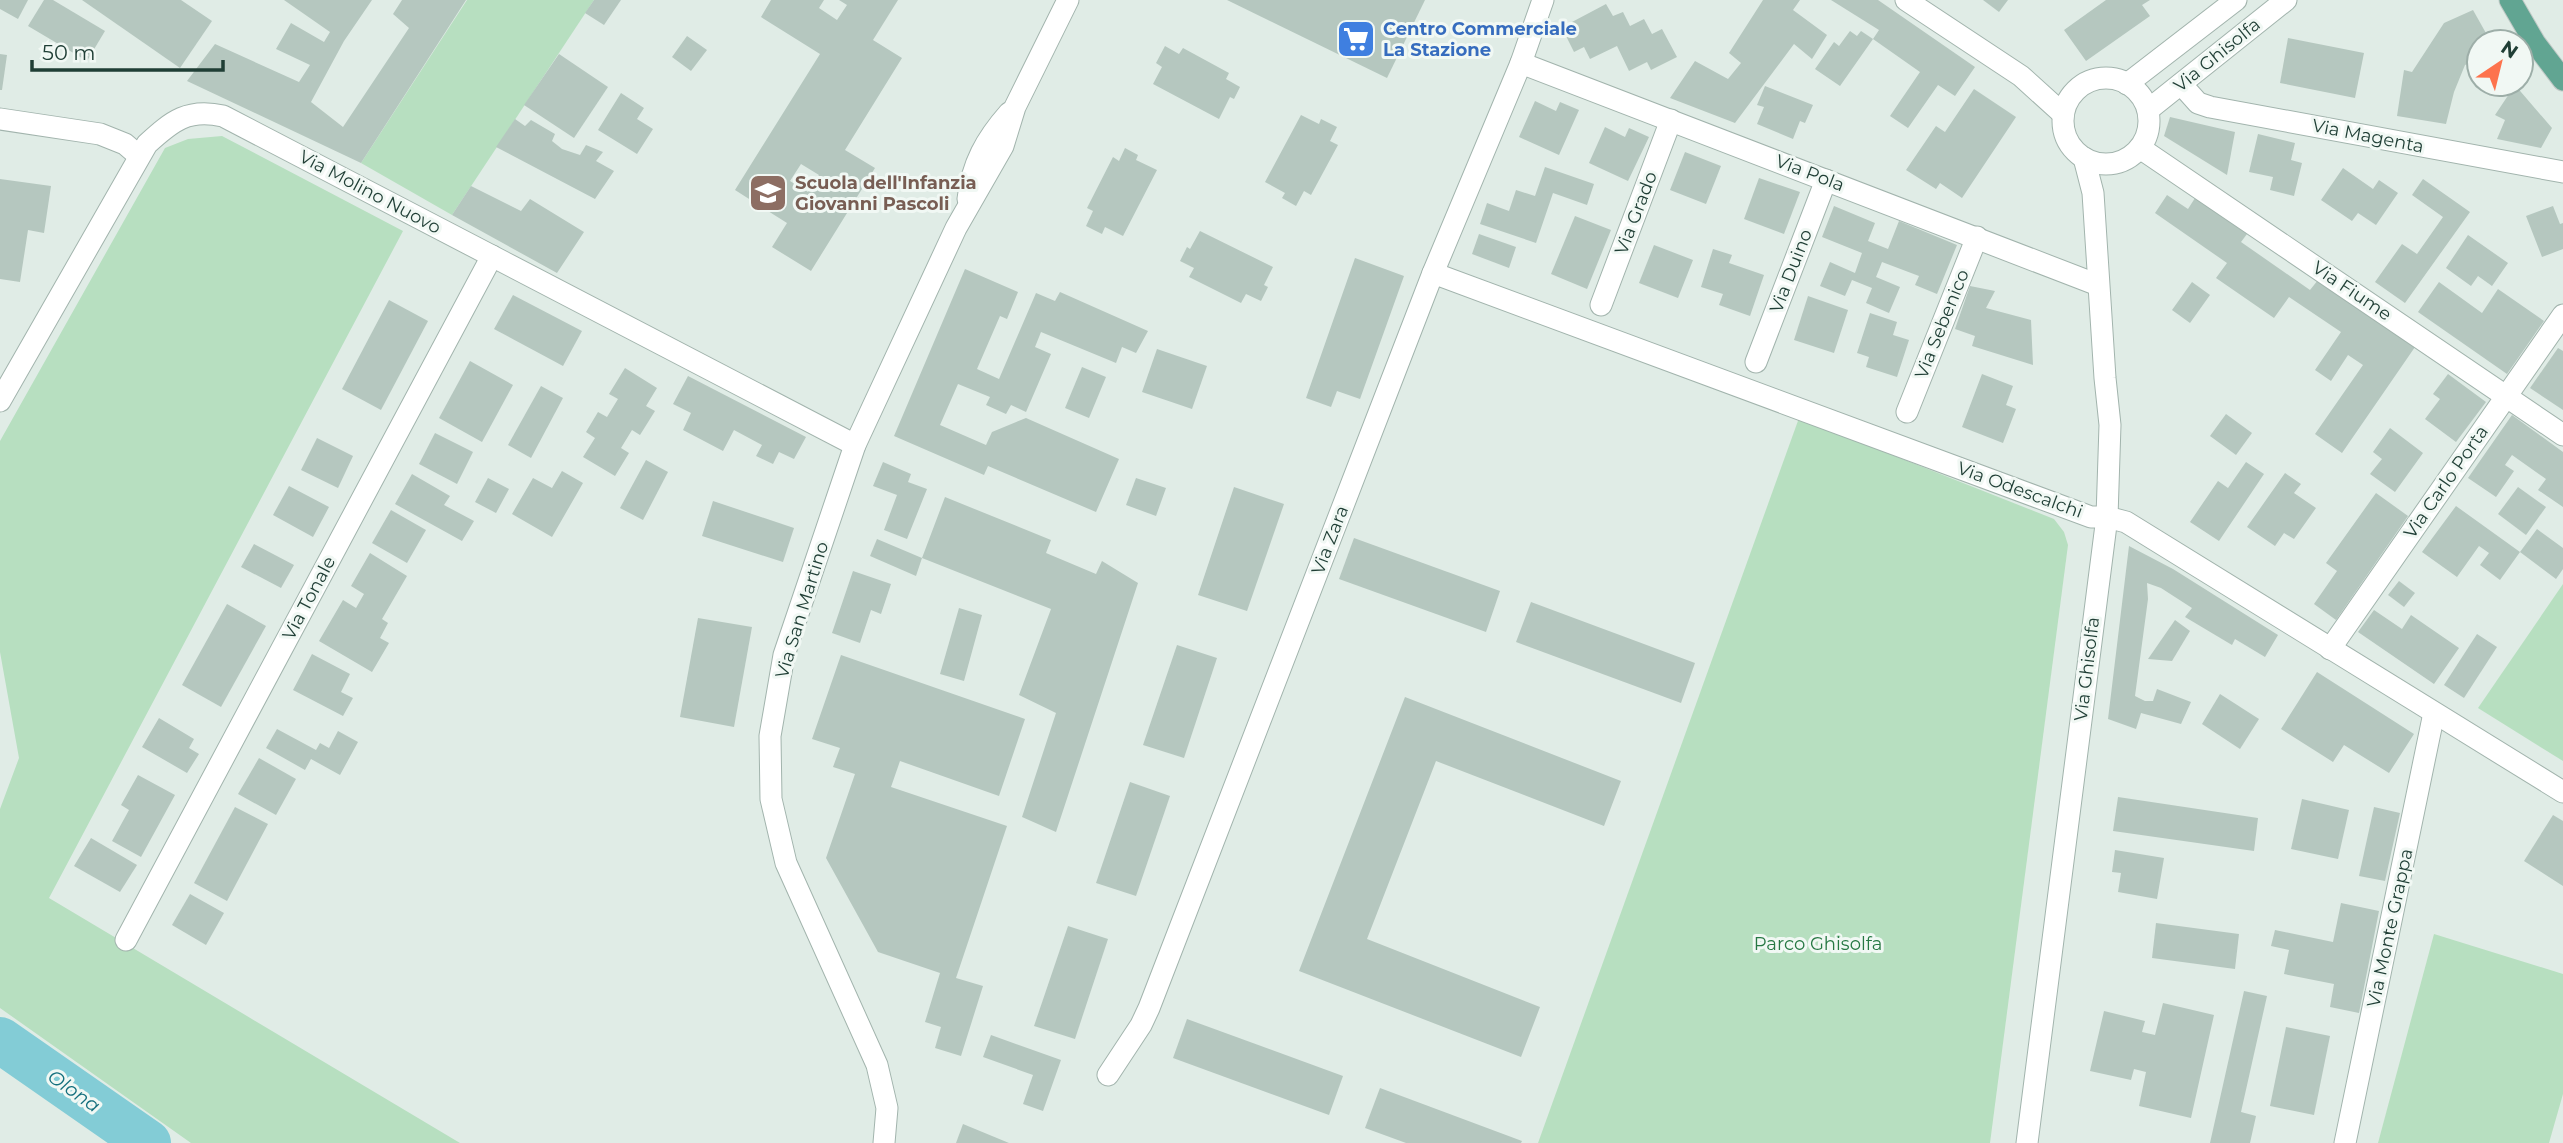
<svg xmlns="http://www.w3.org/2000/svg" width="2563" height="1143" font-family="Montserrat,sans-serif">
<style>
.green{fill:#b7dfc0}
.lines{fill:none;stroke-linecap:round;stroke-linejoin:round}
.river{stroke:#83ccd6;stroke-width:46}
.building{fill:#b5c7bf;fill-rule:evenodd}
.minor-casing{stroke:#a2b4ad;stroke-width:23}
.major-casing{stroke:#c0c9c6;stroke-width:23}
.minor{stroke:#fff;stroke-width:21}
.major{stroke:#61a592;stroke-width:21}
.labels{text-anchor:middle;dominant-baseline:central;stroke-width:6;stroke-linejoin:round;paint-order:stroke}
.shop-label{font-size:18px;font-weight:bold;fill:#366cbe;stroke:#f1f8f4;text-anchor:start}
.street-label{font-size:18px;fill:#1f3e35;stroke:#f1f8f4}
.education-label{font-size:18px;font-weight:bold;fill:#785e54;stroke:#f1f8f4;text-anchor:start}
.park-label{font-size:18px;fill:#267843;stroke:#f1f8f4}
.water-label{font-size:19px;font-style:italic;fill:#15707e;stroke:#f1f8f4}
</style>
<rect width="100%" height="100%" fill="#e0ece6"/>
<g class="green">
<path d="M467 0H594L452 215 361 163Z"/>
<path d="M222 136 403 231 49 898 460 1143H191L0 1008V809L19 758 0 652V441L165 148 188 139Z"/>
<path d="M1799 418 2054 519 2064 532 2068 545 1990 1143H1538Z"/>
<path d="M2563 584V761L2478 708Z"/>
<path d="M2434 934 2563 974V1094L2549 1143H2378Z"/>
</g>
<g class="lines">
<path class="river" d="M0 1040 148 1143"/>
</g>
<g class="building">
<path d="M0 0H28L18 19 0 9Z"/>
<path d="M44 0H53L105 31 87 61 28 26Z"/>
<path d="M82 0H181L212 21 180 68Z"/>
<path d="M284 0H372L344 41 311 102 343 127 409 28 393 14 402 0H466L361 163 187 81 215 44 299 82 310 65 276 49 291 23 324 42 330 32Z"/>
<path d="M594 0H621L604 25 585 13Z"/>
<path d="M771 0H824L819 8 837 20 847 5 839 0H898L873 40 902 58 845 150 875 168 811 271 772 247 787 223 735 190 820 54 761 17ZM801 164 819 175 808 192 790 181Z"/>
<path d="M1227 0H1425L1387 78Z"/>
<path d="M1763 0H1800L1793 10 1827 35 1812 59 1794 44 1735 123 1670 98 1695 61 1728 79 1741 63 1729 53Z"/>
<path d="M1831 0H1878L1975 67 1955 96 1938 85 1908 128 1890 116 1920 72 1873 39 1840 86 1815 69 1834 42 1839 46 1850 31 1857 36 1861 31 1873 39 1879 30Z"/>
<path d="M1983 0H2008L1999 12Z"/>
<path d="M2106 0H2150L2142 5 2150 16 2086 61 2064 30Z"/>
<path d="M1606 4 1613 16 1623 12 1630 26 1644 19 1652 34 1662 29 1677 57 1651 70 1647 62 1629 71 1617 46 1590 59 1584 47 1574 52 1566 36 1577 31 1572 22Z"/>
<path d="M2473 10 2491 42H2479V59L2465 65 2454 92 2446 124 2397 116 2404 70 2412 72 2444 23Z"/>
<path d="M687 36 707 50 691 71 672 57Z"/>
<path d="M2288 38 2364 53 2355 98 2280 83Z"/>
<path d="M1165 46 1179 54 1183 48 1229 73 1226 79 1240 87 1234 99 1230 97 1219 119 1153 84 1162 67 1156 63Z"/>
<path d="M0 54 7 55 2 90H0Z"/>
<path d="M559 54 608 87 574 138 524 105Z"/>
<path d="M2515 85 2552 128 2541 148 2497 139 2505 120 2495 115Z"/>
<path d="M1765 86 1813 105 1805 123 1800 121 1793 139 1757 124 1764 107 1757 105Z"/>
<path d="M1974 89 2016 117 1962 198 1940 183 1936 189 1906 170 1936 126 1945 132Z"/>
<path d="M621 93 644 108 637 119 653 129 637 154 598 130Z"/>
<path d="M1535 101 1556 111 1560 102 1579 110 1559 155 1519 137Z"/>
<path d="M1301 115 1319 124 1321 119 1337 127 1330 141 1338 145 1311 195 1304 191 1296 206 1282 198 1285 193 1265 182Z"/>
<path d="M2170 117 2235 132 2227 175 2164 136Z"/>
<path d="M515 119 525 126 531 120 555 134 552 141 562 149 580 155 586 145 603 152 596 161 614 171 595 199 496 147Z"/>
<path d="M1605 127 1625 137 1629 128 1649 137 1628 181 1589 163Z"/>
<path d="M2258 134 2295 143 2291 160 2302 163 2294 196 2270 190 2273 177 2249 172Z"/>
<path d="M1125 148 1138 155 1136 160 1157 170 1123 236 1105 227 1102 234 1086 226 1093 211 1087 208 1113 157 1119 161Z"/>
<path d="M1685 152 1721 166 1706 204 1670 190Z"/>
<path d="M1545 167 1594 184 1587 205 1553 193 1536 243 1480 224 1487 203 1509 211 1516 190 1535 196Z"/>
<path d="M2343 168 2373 189 2379 180 2398 193 2376 225 2358 213 2352 221 2321 200Z"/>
<path d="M1759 178 1800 192 1784 234 1744 219Z"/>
<path d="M0 179 51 186 44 233 28 230 20 282 0 279Z"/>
<path d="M2423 179 2470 212 2405 303 2375 282 2402 244 2417 254 2443 217 2412 195Z"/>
<path d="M471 186 521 211 530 199 584 232 557 273 452 215Z"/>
<path d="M2167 195 2188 209 2195 198 2247 234 2241 242 2310 290 2318 280 2415 347 2342 453 2315 434 2363 365 2348 355 2331 381 2315 370 2341 332 2289 297 2274 318 2216 278 2227 263 2155 213Z"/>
<path d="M1834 206 1875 223 1868 241 1888 249 1899 221 1957 245 1937 294 1915 285 1919 276 1882 262 1876 277 1900 287 1889 313 1866 303 1872 288 1852 280 1845 296 1820 286 1830 262 1855 273 1862 253 1822 237Z"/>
<path d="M2553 206 2560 224 2563 223V249L2542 257 2526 216Z"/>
<path d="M1575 216 1611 230 1587 289 1551 274Z"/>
<path d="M1200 231 1273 267 1264 285 1268 287 1261 301 1246 294 1241 303 1189 277 1194 268 1180 261 1187 247 1190 249Z"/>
<path d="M1479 234 1516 247 1509 268 1472 254Z"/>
<path d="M2468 235 2508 263 2492 286 2478 276 2471 286 2446 268Z"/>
<path d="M1654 245 1693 260 1678 298 1639 283Z"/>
<path d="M1713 249 1732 255 1729 263 1764 275 1750 316 1719 305 1723 294 1701 287Z"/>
<path d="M1355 258 1404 276 1360 399 1337 391 1331 407 1306 398Z"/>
<path d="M965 269 1018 292 1007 319 1000 316 977 369 999 379 1036 293 1055 301 1060 292 1148 331 1136 353 1122 347 1116 363 1041 332 1035 347 1051 354 1026 412 1011 405 1006 414 986 405 990 397 958 384 940 425 986 445 992 432 1026 418 1119 459 1096 512 988 466 984 475 894 436Z"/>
<path d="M2192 282 2210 295 2190 323 2172 310Z"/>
<path d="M2439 282 2482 313 2498 289 2544 321 2507 374 2418 312Z"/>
<path d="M1970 286 1995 291 1986 308 2031 320 2033 365 1972 346 1975 336 1955 329Z"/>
<path d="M513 295 582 331 563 366 494 329Z"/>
<path d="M1808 296 1848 310 1834 353 1794 340Z"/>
<path d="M389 300 428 321 381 410 342 389Z"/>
<path d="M1870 313 1897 322 1893 335 1909 340 1897 377 1866 367 1869 357 1857 353Z"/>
<path d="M2558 348 2563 351V410L2530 388Z"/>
<path d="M1157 349 1207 366 1192 409 1142 392Z"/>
<path d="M470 361 513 385 482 442 439 418Z"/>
<path d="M1082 367 1106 377 1089 418 1065 408Z"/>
<path d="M625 368 657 388 646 406 655 411 640 435 632 430 621 448 629 453 615 476 583 457 595 438 586 432 598 412 607 417 618 399 609 394Z"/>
<path d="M1982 374 2013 386 2006 405 2016 409 2003 443 1962 427Z"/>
<path d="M2448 374 2486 402 2456 442 2425 419 2440 399 2433 394Z"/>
<path d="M688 376 806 437 794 459 779 452 773 464 756 456 762 445 734 430 723 451 683 430 691 413 673 404Z"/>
<path d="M541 386 563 398 531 458 508 445Z"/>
<path d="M2226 414 2252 433 2236 455 2210 436Z"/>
<path d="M2512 415 2563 452V507L2538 490 2546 479 2512 455 2505 465 2514 471 2496 497 2468 478Z"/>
<path d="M2390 428 2423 453 2395 492 2370 474 2382 459 2373 452Z"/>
<path d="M435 433 473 452 457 484 419 464Z"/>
<path d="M317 438 353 456 338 488 301 470Z"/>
<path d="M646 460 668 472 643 520 620 508Z"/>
<path d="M883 462 911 474 908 482 927 489 907 539 884 530 897 495 873 486Z"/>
<path d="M2246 462 2264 474 2219 541 2190 522 2218 481 2228 488Z"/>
<path d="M562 471 583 483 552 537 512 514 533 478 552 488Z"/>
<path d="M2285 473 2301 484 2294 493 2316 508 2294 539 2284 533 2275 546 2247 527Z"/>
<path d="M412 474 450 496 444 505 474 521 462 541 395 504Z"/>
<path d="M488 478 509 489 496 513 475 502Z"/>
<path d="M1136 478 1166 488 1156 516 1126 505Z"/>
<path d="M289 486 329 507 313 537 273 515Z"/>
<path d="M1234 487 1284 504 1247 611 1198 595Z"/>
<path d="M2518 487 2546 507 2526 535 2498 514Z"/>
<path d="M2376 493 2408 516 2336 620 2314 604 2337 571 2326 563Z"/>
<path d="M945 497 1051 540 1046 553 1096 574 1102 561 1138 583 1056 832 1022 817 1056 713 1019 695 1051 609 922 558Z"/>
<path d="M713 501 794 528 783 562 702 536Z"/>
<path d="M2456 506 2520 552 2537 529 2563 548V569L2556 579 2520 552 2500 580 2480 565 2489 553 2479 546 2457 577 2422 552Z"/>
<path d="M391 510 426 530 407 563 372 543Z"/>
<path d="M1354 538 1500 591 1486 632 1339 579Z"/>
<path d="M877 539 922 558 916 576 870 556Z"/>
<path d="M254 544 294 565 281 588 241 567Z"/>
<path d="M2129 546 2173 569 2278 635 2265 657 2235 639 2232 645 2185 617 2192 608 2161 588 2147 583 2148 599 2135 696 2145 701H2153L2157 689 2191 702 2181 724 2141 713 2136 729 2108 719Z"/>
<path d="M370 553 407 576 382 619 388 623 380 638 389 643 372 672 319 641 343 600 356 608 364 594 351 586Z"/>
<path d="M853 571 891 584 881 614 871 610 860 643 832 633Z"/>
<path d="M2399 581 2415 593 2404 607 2388 595Z"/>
<path d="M1531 602 1695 663 1681 703 1516 642Z"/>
<path d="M227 604 266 626 221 707 182 685Z"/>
<path d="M959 608 982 615 964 681 940 674Z"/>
<path d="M2374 610 2402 629 2411 615 2459 648 2434 684 2358 632Z"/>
<path d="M698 618 752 627 734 727 680 717Z"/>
<path d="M2175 620 2190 631 2172 661 2148 659Z"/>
<path d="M2477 634 2497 647 2464 698 2444 685Z"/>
<path d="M1177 645 1217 658 1184 758 1143 745Z"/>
<path d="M312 654 350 674 341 692 353 698 343 716 293 690Z"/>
<path d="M841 655 1025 719 999 796 900 761 891 787 1007 826 956 978 983 986 961 1056 935 1048 941 1027 925 1022 940 973 878 952 826 858 855 774 833 767 840 748 812 739Z"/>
<path d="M2317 672 2414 734 2389 773 2344 745 2333 762 2281 729Z"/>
<path d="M2220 694 2259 719 2240 749 2202 724Z"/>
<path d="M1405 697 1621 781 1604 826 1436 761 1367 939 1540 1007 1521 1057 1299 971Z"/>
<path d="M159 718 194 739 189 748 199 754 187 773 142 747Z"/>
<path d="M277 729 316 750 320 743 329 748 338 731 358 742 340 775 311 759 305 770 266 748Z"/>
<path d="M259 758 296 779 276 815 238 794Z"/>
<path d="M138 775 175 795 141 857 112 841 129 810 121 805Z"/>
<path d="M1130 782 1170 796 1136 896 1096 883Z"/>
<path d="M2118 797 2258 818 2254 851 2113 831Z"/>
<path d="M2302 799 2349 810 2338 859 2291 849Z"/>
<path d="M235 807 268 824 227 901 194 883Z"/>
<path d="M2374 807 2400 813 2385 881 2359 876Z"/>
<path d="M2553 815 2563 821V886L2524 861Z"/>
<path d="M91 838 137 865 120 892 74 866Z"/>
<path d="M2115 850 2164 858 2157 899 2118 892 2121 873 2112 872Z"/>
<path d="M190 894 224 913 206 945 172 925Z"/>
<path d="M2341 903 2379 911 2359 1013 2330 1007 2334 984 2284 974 2289 950 2271 946 2275 930 2333 942Z"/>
<path d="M2156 923 2239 934 2235 969 2152 958Z"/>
<path d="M1068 926 1108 939 1075 1039 1034 1026Z"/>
<path d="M2244 991 2267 996 2241 1112 2256 1116 2250 1143H2210Z"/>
<path d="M2163 1003 2214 1015 2191 1118 2139 1106 2146 1072 2134 1069 2131 1080 2090 1071 2104 1011 2145 1021 2142 1032 2155 1035Z"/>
<path d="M1187 1019 1343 1076 1329 1115 1173 1058Z"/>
<path d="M2286 1027 2330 1036 2314 1115 2270 1106Z"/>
<path d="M991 1035 1061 1060 1043 1111 1023 1104 1033 1075 983 1057Z"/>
<path d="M1380 1088 1522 1141 1521 1143H1406L1365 1128Z"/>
<path d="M963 1124 1009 1143H956Z"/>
</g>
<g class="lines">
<defs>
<g id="minor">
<path d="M1906 0 2021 76 2063 114"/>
<path d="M1521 63 2098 285"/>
<circle cx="2106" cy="121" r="43"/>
<path d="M2127 84 2236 0"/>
<path d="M2181 84 2198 103 2210 107 2563 172"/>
<path d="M2148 110 2286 0"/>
<path d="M0 119 100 134 125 144 139 156"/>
<path d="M2140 148 2563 435"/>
<path d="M968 199C972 164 986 139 1009 113"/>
<path d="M1433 273 2091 517H2107L2126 522 2563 792"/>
<path d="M1601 305 1671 120"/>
<path d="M1756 362 1826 180"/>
<path d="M0 401 147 144C172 121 188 108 223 116L855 445"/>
<path d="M1907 412 1977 237"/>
<path d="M2330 649 2563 315"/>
<path d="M126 940 492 256"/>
<path d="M1108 1075 1141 1025 1149 1008 1433 273 1521 63 1543 0"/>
<path d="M884 1143 887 1108 877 1065 786 863 771 799 770 736 784 655 855 445 956 228 1003 146 1015 107 1068 0"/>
<path d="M2027 1143 2107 517 2110 425 2105 378 2093 193 2084 158"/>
<path d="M2345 1143 2434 713"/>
</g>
<path id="major" d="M2510 0 2535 43 2563 80"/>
</defs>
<use href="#minor" class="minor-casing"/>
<use href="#major" class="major-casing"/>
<use href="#minor" class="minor"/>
<use href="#major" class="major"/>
</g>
<defs>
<symbol id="supermarket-square" viewBox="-11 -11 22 22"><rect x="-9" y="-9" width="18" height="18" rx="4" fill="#3f7fe0" stroke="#f1f8f4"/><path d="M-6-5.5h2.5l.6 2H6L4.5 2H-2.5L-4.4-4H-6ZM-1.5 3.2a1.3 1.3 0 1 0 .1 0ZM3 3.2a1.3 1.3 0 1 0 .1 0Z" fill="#fff"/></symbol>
<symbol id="school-square" viewBox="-11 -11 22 22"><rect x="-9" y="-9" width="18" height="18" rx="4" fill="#8d6e63" stroke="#f1f8f4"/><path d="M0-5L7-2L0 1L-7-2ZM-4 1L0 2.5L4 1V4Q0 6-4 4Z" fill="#fff"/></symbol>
</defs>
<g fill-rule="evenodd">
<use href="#supermarket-square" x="1334" y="17" width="44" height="44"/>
<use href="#school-square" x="746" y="171" width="44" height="44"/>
</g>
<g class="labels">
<g class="shop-label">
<text x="1383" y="29">Centro Commerciale<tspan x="1383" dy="21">La Stazione</tspan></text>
</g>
<g class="street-label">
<text transform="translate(2217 55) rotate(-39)">Via Ghisolfa</text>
<text transform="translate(2368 136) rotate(11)">Via Magenta</text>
<text transform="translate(1810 173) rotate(21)">Via Pola</text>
<text transform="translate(370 192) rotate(28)">Via Molino Nuovo</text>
<text transform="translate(1636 213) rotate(-69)">Via Grado</text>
<text transform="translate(1791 271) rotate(-69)">Via Duino</text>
<text transform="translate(2352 291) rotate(34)">Via Fiume</text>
<text transform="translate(1942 324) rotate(-68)">Via Sebenico</text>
<text transform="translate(2446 482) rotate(-55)">Via Carlo Porta</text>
<text transform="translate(2020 490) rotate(20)">Via Odescalchi</text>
<text transform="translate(1330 540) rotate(-69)">Via Zara</text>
<text transform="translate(309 598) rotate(-62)">Via Tonale</text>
<text transform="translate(802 610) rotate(-73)">Via San Martino</text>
<text transform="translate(2087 669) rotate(-83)">Via Ghisolfa</text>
<text transform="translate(2390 928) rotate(-78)">Via Monte Grappa</text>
</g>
<g class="education-label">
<text x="795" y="183">Scuola dell'Infanzia<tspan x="795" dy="21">Giovanni Pascoli</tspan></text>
</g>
<g class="park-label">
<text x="1818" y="944">Parco Ghisolfa</text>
</g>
<g class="water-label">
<text transform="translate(74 1091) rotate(35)">Olona</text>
</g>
</g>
<g transform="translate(2500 63) rotate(35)"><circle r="33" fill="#f1f8f4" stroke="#9daea8" stroke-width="2"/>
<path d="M0-5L12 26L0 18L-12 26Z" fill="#fd734d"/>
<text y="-10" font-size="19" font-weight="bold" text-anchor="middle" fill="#1f3e35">N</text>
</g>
<path d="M32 60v10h191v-10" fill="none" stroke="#1f3e35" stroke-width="3.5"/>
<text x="42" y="60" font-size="21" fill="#1f3e35" stroke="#f1f8f4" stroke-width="5" paint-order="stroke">50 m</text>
</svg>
